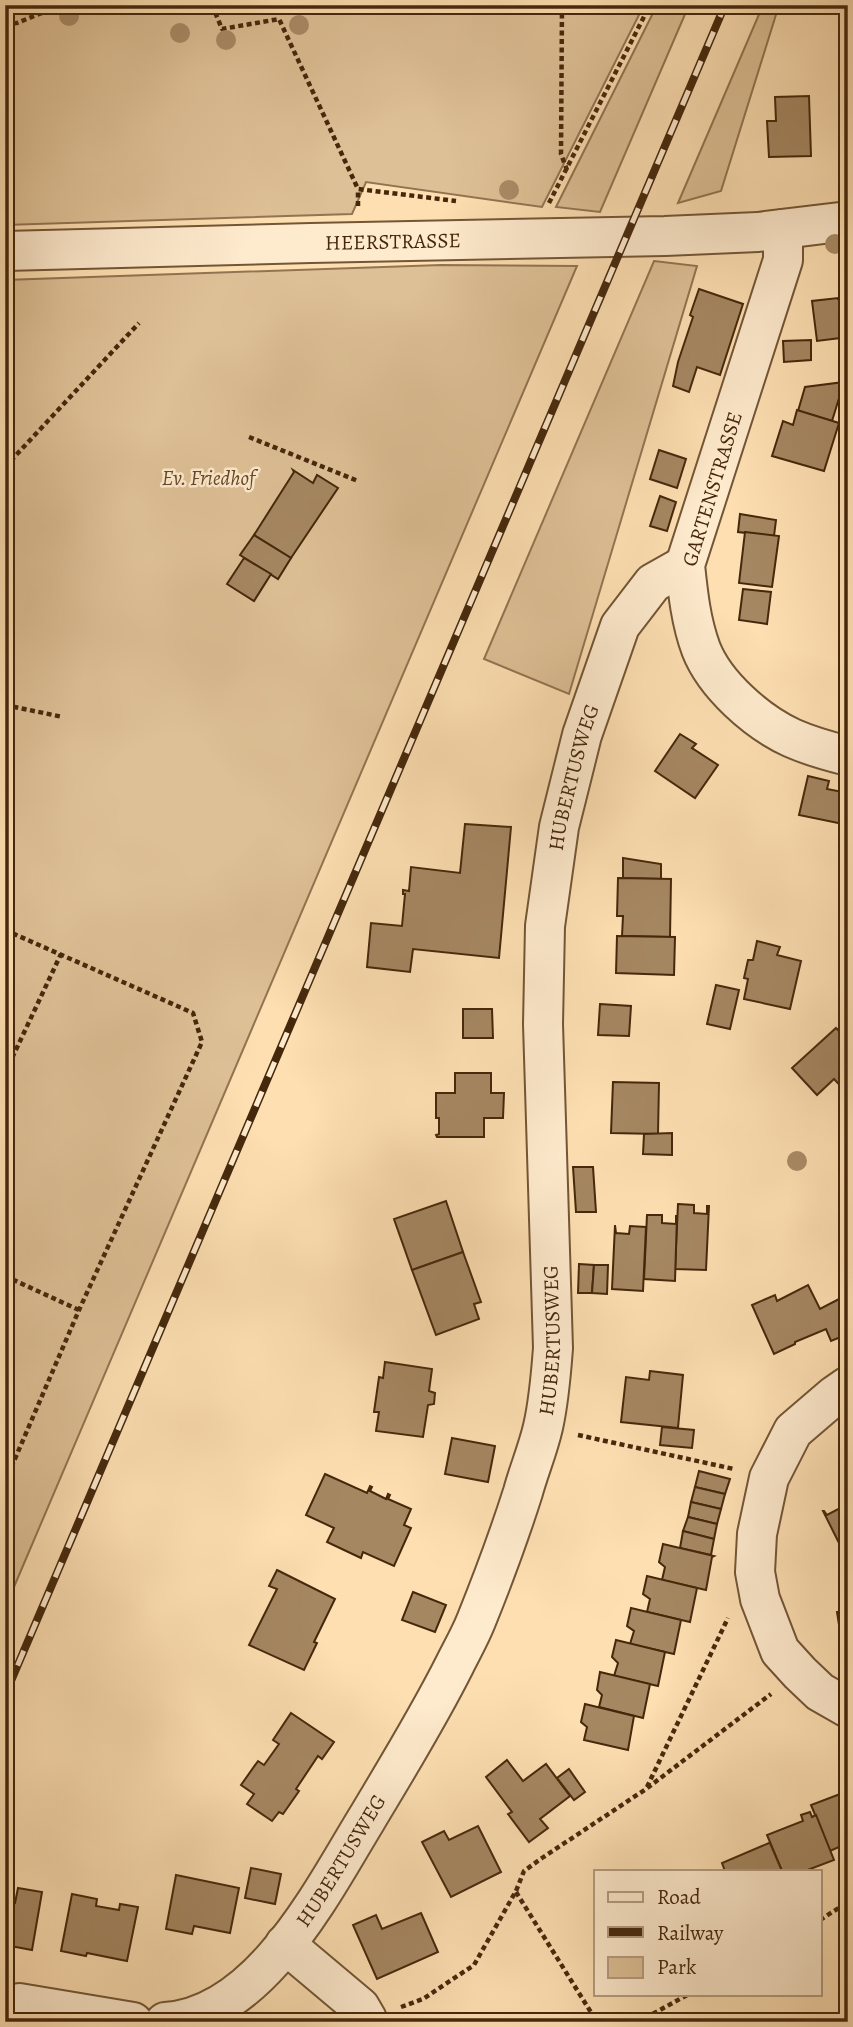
<svg xmlns="http://www.w3.org/2000/svg" width="853" height="2027" font-family="Alegreya,serif">
<style>
.green{fill:#dec096;stroke:#927451;stroke-width:2}
.building{fill:#a58762;stroke:#45280c;stroke-width:2}
.lines{fill:none;stroke-linecap:round;stroke-linejoin:round}
.minor-casing{stroke:#735636;stroke-width:42}
.path{stroke:#45280c;stroke-width:4.5;stroke-dasharray:5 3.5;stroke-linecap:butt}
.minor{stroke:#feeacd;stroke-width:38}
.rail-casing{stroke:#45280c;stroke-width:8}
.rail{stroke:#feeacd;stroke-width:5;stroke-dasharray:16;stroke-linecap:butt}
.tree{fill:#a98b66}
.labels{text-anchor:middle;dominant-baseline:central;stroke-width:5;stroke-linejoin:round;paint-order:stroke}
.street-label{font-size:21px;fill:#45280c;stroke:#feeacd}
.park-label{font-size:21px;font-style:italic;fill:#644628;stroke:#feeacd}
</style>
<rect width="100%" height="100%" fill="#fddfb2"/>
<filter id="stains"><feTurbulence type="fractalNoise" baseFrequency=".00286" numOctaves="4"/><feColorMatrix values="0 0 0 0 .2 0 0 0 0 .09 0 0 0 0 .02 0 0 0 .5 -.17"/></filter>
<radialGradient id="worn" r=".72"><stop offset=".6" stop-color="#630" stop-opacity="0"/><stop offset="1" stop-color="#630" stop-opacity=".3"/></radialGradient>
<g class="green">
<path d="M5 5H644L542 207 366 182 352 214 5 225Z"/>
<path d="M657 5H689L600 212 556 207Z"/>
<path d="M763 5H779L721 191 678 203Z"/>
<path d="M654 261 697 266 569 694 484 659Z"/>
<path d="M441 265 577 266 5 1608V280Z"/>
</g>
<g class="building">
<path d="M809 96 811 156 769 157 767 121H776L775 97Z"/>
<path d="M699 289 743 304 720 375 697 367 689 392 673 386 678 362 693 317 690 315Z"/>
<path d="M838 298V299L848 298V337L817 341 812 301Z"/>
<path d="M811 340V360L784 362 783 341Z"/>
<path d="M844 382 832 421 798 411 805 387Z"/>
<path d="M797 410 839 423 824 471 772 456 783 421 793 425Z"/>
<path d="M659 450 686 459 677 488 650 479Z"/>
<path d="M293 470 313 483 317 475 338 488 291 558 254 535 294 472Z"/>
<path d="M660 496 676 502 667 531 650 526Z"/>
<path d="M740 514 776 520 774 536 738 532Z"/>
<path d="M745 532 779 536 772 587 739 583Z"/>
<path d="M254 535 291 558 278 579 240 555Z"/>
<path d="M244 558 271 574 254 601 227 584Z"/>
<path d="M743 589 771 592 767 624 739 620Z"/>
<path d="M680 734 696 744 692 748 718 765 695 798 655 771Z"/>
<path d="M808 776 829 781 827 789 848 793V825L799 815Z"/>
<path d="M465 824 511 827 499 958 413 949 410 972 367 967 371 923 402 926 405 894H403V890L409 891 411 867 460 873Z"/>
<path d="M623 858 661 864V879L623 878Z"/>
<path d="M618 878 671 879 670 937 622 936 623 916H617Z"/>
<path d="M617 936 675 937 674 975 616 973Z"/>
<path d="M757 941 780 947 777 955 801 961 790 1009 744 999 748 979 744 978 748 960H753Z"/>
<path d="M716 985 739 990 730 1029 707 1024Z"/>
<path d="M600 1004 631 1006 629 1036 598 1035Z"/>
<path d="M463 1009H492L493 1038H463Z"/>
<path d="M836 1028 848 1040V1094L834 1079 817 1095 792 1068Z"/>
<path d="M455 1073H491V1093H504L503 1118H484V1137H437L436 1135 439 1134V1118H436V1093H455Z"/>
<path d="M613 1082 659 1083 658 1134 611 1133Z"/>
<path d="M672 1133V1155L643 1154 644 1134Z"/>
<path d="M573 1167H593L596 1212H576Z"/>
<path d="M446 1201 463 1252 412 1270 394 1219Z"/>
<path d="M678 1204 694 1205V1213L707 1214V1206H709L706 1270 675 1269Z"/>
<path d="M647 1215H662V1223L676 1224V1216H677L675 1281 644 1279Z"/>
<path d="M615 1225 616 1233 629 1234 630 1226 646 1227 643 1291 612 1289Z"/>
<path d="M463 1252 481 1302 474 1304 479 1319 436 1335 412 1270Z"/>
<path d="M848 1259V1280L840 1261Z"/>
<path d="M579 1264 594 1265 592 1293H578Z"/>
<path d="M594 1265H608L607 1294 592 1293Z"/>
<path d="M808 1285 820 1309 841 1298 848 1315V1334L831 1341 826 1329 795 1342V1344L774 1354 752 1305 775 1295 777 1301Z"/>
<path d="M385 1362 432 1369 429 1391 435 1393 434 1404 428 1405 423 1437 376 1431 379 1412H374L379 1377 383 1378Z"/>
<path d="M650 1371 683 1375 678 1428 621 1422 626 1377 649 1380Z"/>
<path d="M662 1427 694 1430 692 1448 660 1445Z"/>
<path d="M452 1438 495 1446 488 1482 445 1474Z"/>
<path d="M699 1471 730 1479 725 1494 695 1487Z"/>
<path d="M325 1474 367 1493 370 1486 372 1487 370 1491 386 1499 388 1494 390 1495 388 1499 411 1509 404 1525 411 1528 394 1566 363 1552 361 1558 327 1542 334 1528 306 1515Z"/>
<path d="M695 1487 725 1494 721 1509 691 1502Z"/>
<path d="M691 1502 721 1509 717 1524 688 1517Z"/>
<path d="M848 1504V1561L823 1511H824L827 1515Z"/>
<path d="M688 1517 717 1524 714 1539 683 1531Z"/>
<path d="M683 1531 714 1539 711 1555 680 1548Z"/>
<path d="M663 1544 714 1556 712 1557 706 1590 662 1580 665 1567 659 1562Z"/>
<path d="M277 1570 335 1599 314 1642 317 1643 304 1670 249 1645 277 1589 269 1586Z"/>
<path d="M647 1576 697 1588 690 1622 647 1612 650 1599 643 1594Z"/>
<path d="M413 1592 446 1605 435 1632 402 1620Z"/>
<path d="M631 1608 681 1620 674 1654 630 1644 634 1631 627 1626Z"/>
<path d="M848 1610V1644H842L837 1612Z"/>
<path d="M616 1640 665 1652 658 1686 614 1676 618 1663 612 1657Z"/>
<path d="M600 1672 650 1684 643 1718 599 1707 602 1695 597 1690Z"/>
<path d="M585 1704 634 1716 628 1750 584 1740 587 1727 581 1722Z"/>
<path d="M291 1713 334 1742 322 1759 318 1756 296 1789 299 1791 283 1814 279 1812 272 1821 247 1804 254 1794 241 1785 258 1761 264 1765 279 1744 273 1740Z"/>
<path d="M507 1760 523 1781 546 1764 570 1796 540 1819 548 1828 529 1842 508 1814 512 1812 486 1777Z"/>
<path d="M569 1769 585 1792 574 1800 557 1778Z"/>
<path d="M848 1791V1843L830 1851 811 1805Z"/>
<path d="M810 1812 812 1817 816 1815 834 1860 805 1871H782L767 1835 803 1821 801 1815Z"/>
<path d="M478 1826 501 1872 451 1897 422 1842 444 1831 449 1840Z"/>
<path d="M769 1843H770L782 1871H725L722 1863Z"/>
<path d="M251 1868 281 1874 275 1904 245 1898Z"/>
<path d="M176 1875 239 1888 230 1933 194 1926 192 1934 166 1929Z"/>
<path d="M18 1888 42 1892 32 1950 5 1945V1901L15 1903Z"/>
<path d="M72 1894 97 1899 96 1906 119 1910 120 1904 138 1907 127 1961 87 1953 86 1956 61 1951Z"/>
<path d="M421 1913 438 1952 377 1979 353 1925 376 1915 382 1929Z"/>
</g>
<g class="lines">
<defs>
<g id="minor">
<path d="M783 229V260L685 565C688 594 691 622 701 649 715 685 757 722 792 738 810 746 828 751 848 756"/>
<path id="s1" d="M5 251 311 243 665 236 758 232 848 221"/>
<path d="M848 1386 835 1395 793 1431 769 1478 757 1534 755 1572 760 1599 780 1651 800 1673 820 1692 848 1708"/>
<path d="M285 1944 360 2007 367 2019"/>
<path d="M5 2006 19 2003 133 2022"/>
<path id="s2" d="M165 2022C260 2016 322 1892 366 1820 397 1768 428 1718 455 1664 462 1650 470 1636 476 1621 493 1579 509 1536 523 1492 529 1470 538 1449 543 1427 549 1401 551 1375 553 1348L543 1024 545 926 559 827 582 735 620 626 653 583 685 565"/>
</g>
</defs>
<use href="#minor" class="minor-casing"/>
<g class="path">
<path d="M212 5 222 29 279 19 358 189 456 201"/>
<path d="M231 5 233 11 258 5"/>
<path d="M562 5 561 154 567 170"/>
<path d="M5 24 17 23 61 5"/>
<path d="M549 203 650 5"/>
<path d="M358 206V189"/>
<path d="M249 437 358 481"/>
<path d="M5 467 139 323"/>
<path d="M5 705 63 717"/>
<path d="M5 930 193 1013 202 1042 79 1310 5 1482"/>
<path d="M5 1073 61 954"/>
<path d="M5 1276 79 1310"/>
<path d="M578 1435 734 1469"/>
<path d="M647 1787 728 1618"/>
<path d="M516 1892 597 2022"/>
<path d="M820 1920 848 1902"/>
<path d="M401 2007 423 1999 474 1965 516 1891 524 1871 542 1858 646 1789 771 1694"/>
<path d="M638 2022 689 1994"/>
</g>
<use href="#minor" class="minor"/>
<defs>
<path id="rail" d="M5 1695 725 5"/>
</defs>
<use href="#rail" class="rail-casing"/>
<use href="#rail" class="rail"/>
</g>
<g class="tree">
<circle cx="69" cy="16" r="10"/>
<circle cx="299" cy="25" r="10"/>
<circle cx="180" cy="33" r="10"/>
<circle cx="226" cy="40" r="10"/>
<circle cx="509" cy="190" r="10"/>
<circle cx="835" cy="244" r="10"/>
<circle cx="797" cy="1161" r="10"/>
</g>
<g class="labels">
<g class="street-label">
<text stroke="none"><textPath href="#s1" startOffset="388">HEERSTRASSE</textPath></text>
<text transform="translate(712 489) rotate(-73)">GARTENSTRASSE</text>
<text stroke="none"><textPath href="#s2" startOffset="1382">HUBERTUSWEG</textPath></text>
<text stroke="none"><textPath href="#s2" startOffset="816">HUBERTUSWEG</textPath></text>
<text stroke="none"><textPath href="#s2" startOffset="248">HUBERTUSWEG</textPath></text>
</g>
<g class="park-label">
<text x="208" y="478">Ev. Friedhof</text>
</g>
</g>
<rect width="853" height="2027" fill="none" stroke="#fddfb2" stroke-width="28"/>
<rect x="7" y="7" width="839" height="2013" fill="none" stroke="#45280c" stroke-width="3.5"/>
<rect x="14" y="14" width="825" height="1999" fill="none" stroke="#45280c" stroke-width="2"/>
<rect x="594" y="1870" width="228" height="126" fill="#feeacd" stroke="#b49c80" stroke-width="2"/>
<rect x="608" y="1892" width="35" height="10" fill="#feeacd" stroke="#b49c80" stroke-width="2"/>
<text x="657" y="1904" font-size="21" fill="#45280c">Road</text>
<rect x="608" y="1927" width="35" height="10" fill="#45280c" stroke="#b49c80" stroke-width="2"/>
<text x="657" y="1940" font-size="21" fill="#45280c">Railway</text>
<rect x="608" y="1957" width="35" height="21" fill="#dec096" stroke="#b49c80" stroke-width="2"/>
<text x="657" y="1974" font-size="21" fill="#45280c">Park</text>
<rect width="100%" height="100%" filter="url(#stains)"/>
<rect width="100%" height="100%" fill="url(#worn)"/>
</svg>
